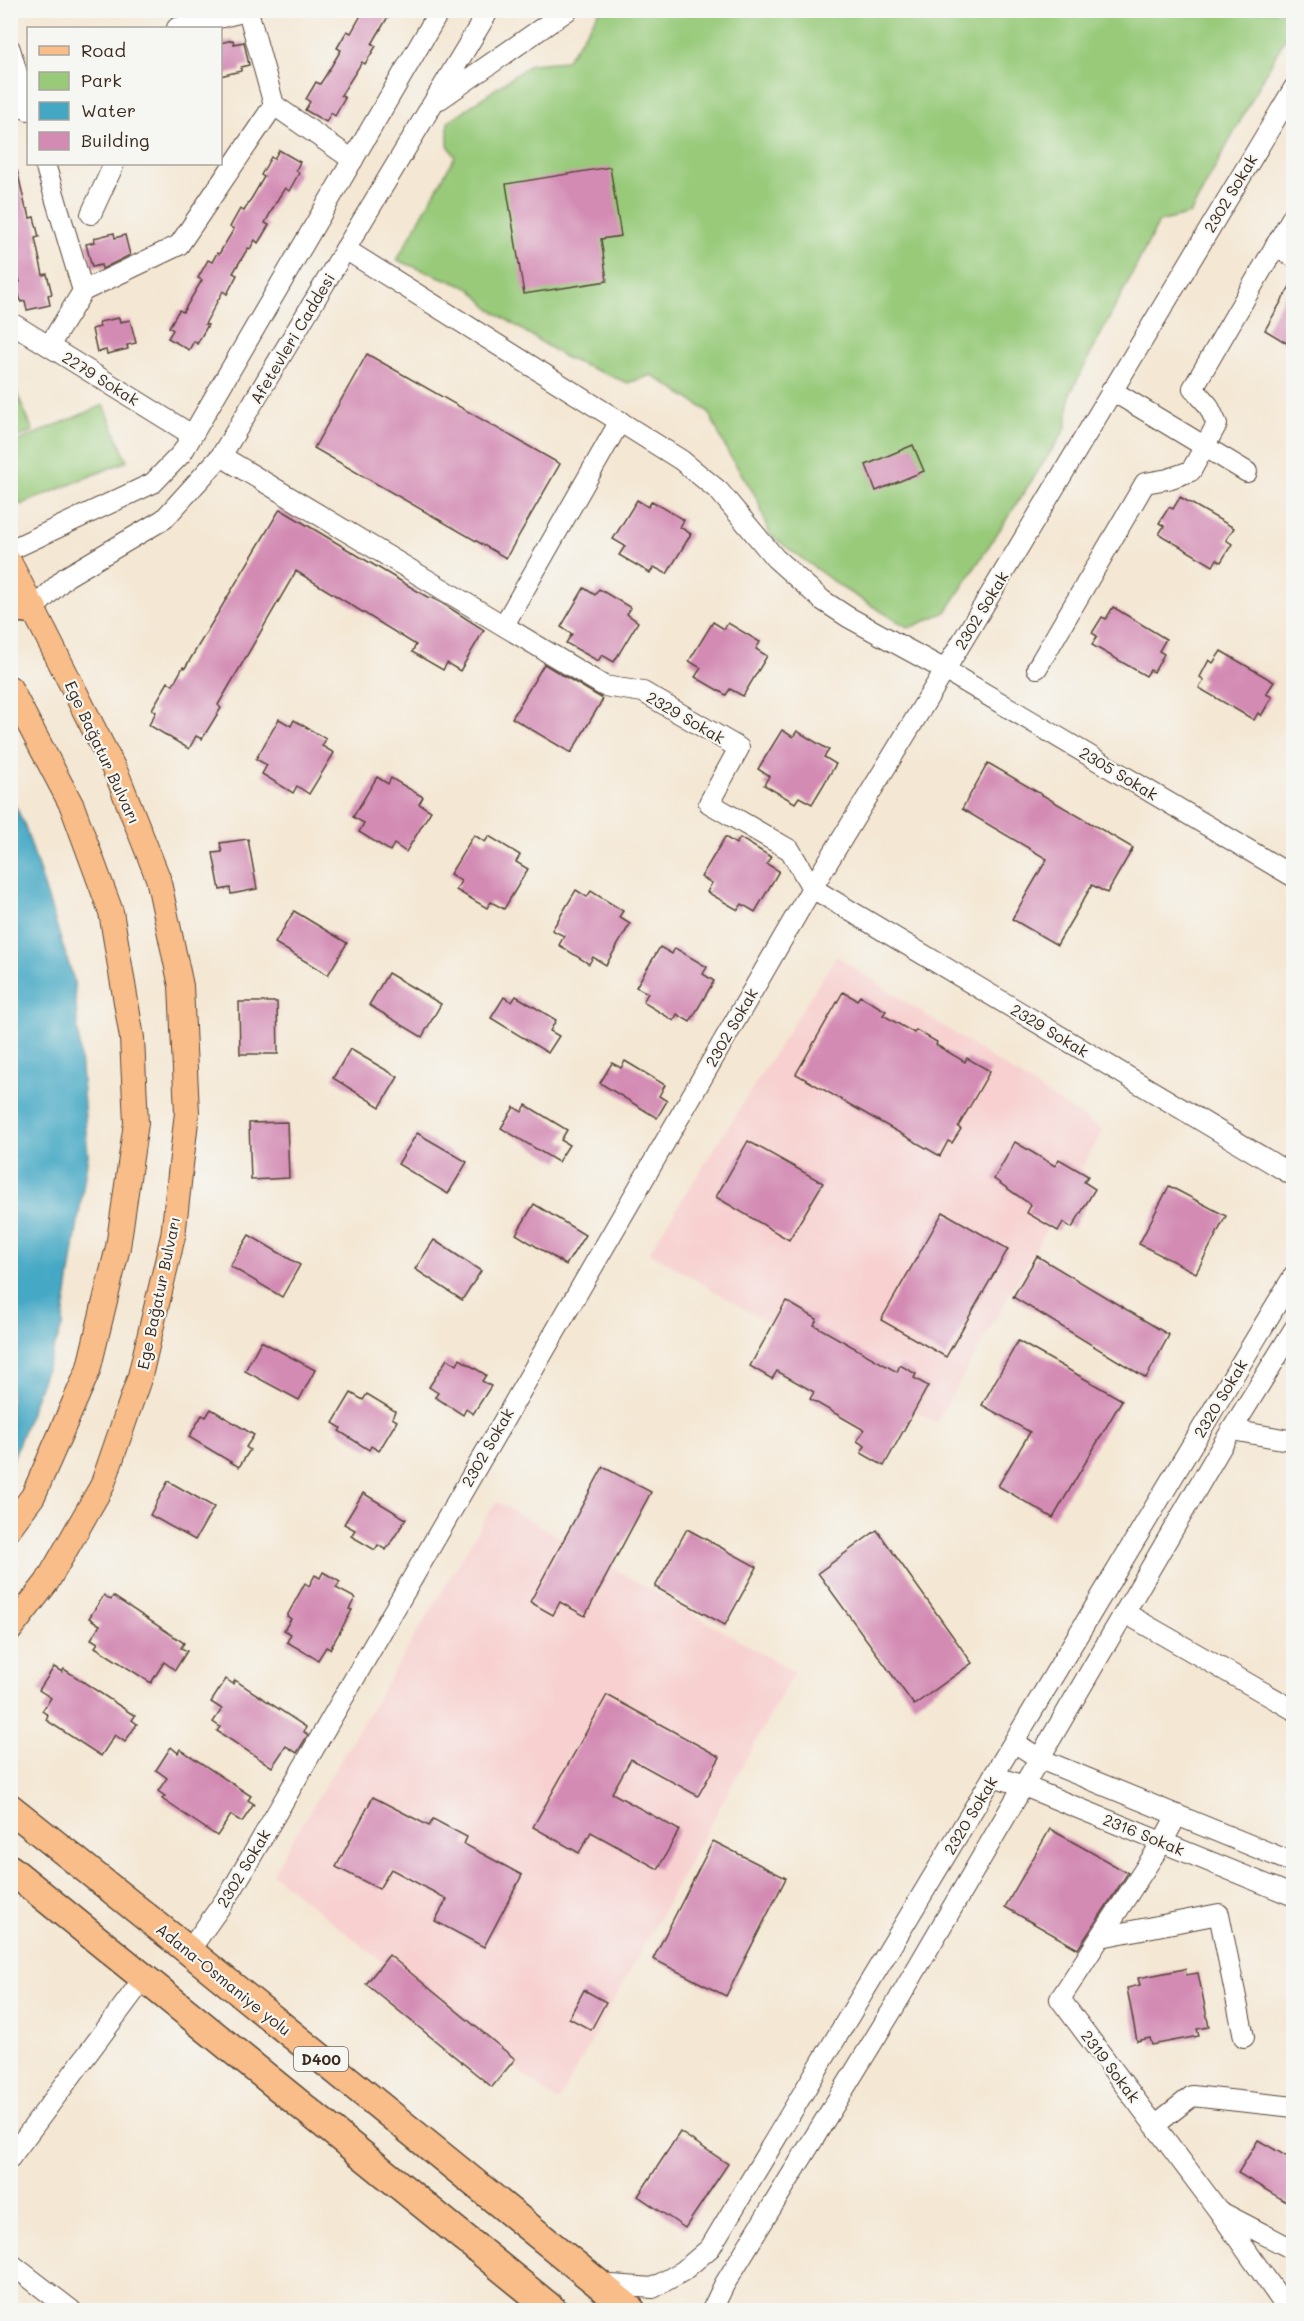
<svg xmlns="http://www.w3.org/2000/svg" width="1304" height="2321" font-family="Mali,sans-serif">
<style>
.built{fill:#f7d0cf}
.green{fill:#98ca7a;stroke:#6a7a4c;stroke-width:1.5}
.water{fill:#44a8c4;stroke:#406971;stroke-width:1.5}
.building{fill:#d38ab3}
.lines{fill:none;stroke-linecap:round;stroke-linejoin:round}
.minor-casing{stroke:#574639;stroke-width:22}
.major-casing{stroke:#574639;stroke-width:26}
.highway-casing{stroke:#574639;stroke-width:31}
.minor{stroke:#fff;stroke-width:20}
.major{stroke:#f8bd88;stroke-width:24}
.highway{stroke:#f8bd88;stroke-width:28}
.labels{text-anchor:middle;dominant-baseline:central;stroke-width:4.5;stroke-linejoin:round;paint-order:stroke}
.shield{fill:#f6f6f2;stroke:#73675e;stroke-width:1.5}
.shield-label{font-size:15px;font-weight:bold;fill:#3b2a1e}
.street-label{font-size:16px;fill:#3b2a1e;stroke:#f6f6f2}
</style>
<rect width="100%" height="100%" fill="#f6f6f2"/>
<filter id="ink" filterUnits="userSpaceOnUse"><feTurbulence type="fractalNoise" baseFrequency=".0167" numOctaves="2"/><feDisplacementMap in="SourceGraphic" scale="12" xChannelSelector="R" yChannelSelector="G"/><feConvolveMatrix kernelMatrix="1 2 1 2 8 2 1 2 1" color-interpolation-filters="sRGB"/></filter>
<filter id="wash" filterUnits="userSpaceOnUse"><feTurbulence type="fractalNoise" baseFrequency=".008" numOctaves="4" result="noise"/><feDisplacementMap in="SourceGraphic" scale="24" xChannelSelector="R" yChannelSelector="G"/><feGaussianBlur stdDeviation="1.35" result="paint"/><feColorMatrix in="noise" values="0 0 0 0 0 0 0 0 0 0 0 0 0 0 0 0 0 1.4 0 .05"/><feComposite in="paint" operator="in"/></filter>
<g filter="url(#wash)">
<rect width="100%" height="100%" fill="#f4e7d3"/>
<g class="built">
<path d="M836 956 1103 1131 936 1423 649 1252Z"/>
<path d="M496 1501 794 1672 558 2102 272 1874Z"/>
</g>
<g class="green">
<path d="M600 11H1293V23L1190 214 1159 222 1070 394 1066 428 946 612 909 628 844 589 770 535 757 498 728 453 708 411 652 375 628 383 566 358 490 309 471 289 397 260 455 156 448 145V122L531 64 566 61Z"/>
<path d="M10 377 33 431 11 440H10Z"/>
<path d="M104 405 127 461 20 505 11 483V444Z"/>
</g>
<path class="water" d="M11 797 25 826 74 981 88 1155 62 1327 11 1464Z"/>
<g id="blocks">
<g class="building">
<path d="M364 10H392L372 44 376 46 365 64 362 62 341 95 345 98 335 116 331 113 326 122 305 110 310 102 306 99 316 82 320 84 326 75 341 50 337 48 347 31 351 33Z"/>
<path d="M233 40 234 44 244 42 249 65 241 67V71L220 76V43Z"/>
<path d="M279 150 300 162 296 170 299 173 289 191 285 188 279 197 265 223 269 225 258 243 255 240 250 249 248 248 233 273 237 275 227 294 223 291 205 324 208 325 197 344 194 341 189 350 168 338 173 330 169 327 179 310 183 312 202 280 198 278 208 260 212 262 217 253 219 254 234 229 230 227 240 209 244 211 264 177 261 175 271 157 274 159Z"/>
<path d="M610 167 621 236 601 239 607 281 524 294 506 184Z"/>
<path d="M17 170 26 209H28L30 218 34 217 39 237 35 238 43 275 47 274 52 294 48 295 50 305 27 310 25 301 21 302 16 282H20L10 241V171Z"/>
<path d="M114 233 115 238 125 235 130 255 102 269 101 265 92 267 86 244 95 242 94 238Z"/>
<path d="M1293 281V347L1265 330Z"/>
<path d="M119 318 120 322 130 320 136 343 127 345 128 349 107 354 106 350 97 352 92 329 100 327 99 322Z"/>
<path d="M367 354 560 464 506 558 314 448Z"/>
<path d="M913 445 924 471 876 491 866 465Z"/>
<path d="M1180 497 1234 528 1226 540 1232 544 1221 562 1217 559 1213 566 1159 534 1164 526 1159 523 1169 507 1173 509Z"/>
<path d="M637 500 648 507 652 501 684 520 680 527 691 534 667 574 654 567 650 573 619 555 625 546 613 539Z"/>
<path d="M280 509 429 598 430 597 442 603 484 630 460 671 447 663 443 670 412 652 416 645 296 571 218 705 221 708 202 739 196 736 189 749 149 725 156 712 152 709 168 682 173 685 183 667 185 668Z"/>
<path d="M584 588 595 595 599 589 631 608 627 614 638 622 614 662 602 655 598 661 566 643 572 634 561 627Z"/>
<path d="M1113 607 1166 639 1159 651 1164 654 1154 672 1150 670 1146 676 1092 645 1097 636 1092 633 1102 617 1106 619Z"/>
<path d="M713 622 724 629 728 623 760 642 756 649 767 656 743 696 730 689 726 695 695 677 701 668 689 661Z"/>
<path d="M1221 651 1274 682 1266 694 1272 697 1261 716 1258 713 1254 720 1199 688 1204 680 1200 677 1209 660 1213 663Z"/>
<path d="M544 664 603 699 571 753 512 718Z"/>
<path d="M279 719 291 726 294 720 326 739 322 746 334 753 309 794 297 786 293 793 262 774 267 765 256 759Z"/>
<path d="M782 730 793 737 797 731 829 750 824 757 836 764 812 804 799 797 795 803 764 785 769 776 758 769Z"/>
<path d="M988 763 1133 848 1107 893 1092 885 1057 945 1012 919 1047 859 962 809Z"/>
<path d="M377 777 388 784 391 778 423 797 419 804 431 811 406 852 394 844 390 851 359 832 364 823 353 817Z"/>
<path d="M474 835 485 842 489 836 520 855 516 862 528 869 504 909 491 902 487 908 456 890 461 881 450 874Z"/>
<path d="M725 837 736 844 740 838 771 857 767 864 779 871 755 912 742 904 738 910 707 892 712 883 701 877Z"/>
<path d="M248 839 257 889 231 894 230 888 220 890 213 853 222 852 220 843Z"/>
<path d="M576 890 587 897 591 891 623 911 619 917 630 924 606 965 593 957 589 964 559 945 564 936 552 930Z"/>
<path d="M294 911 347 943 328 975 275 943Z"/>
<path d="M660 947 672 954 675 948 707 967 703 974 714 981 690 1022 677 1014 674 1021 643 1002 648 993 636 987Z"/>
<path d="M388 973 441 1004 422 1037 369 1005Z"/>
<path d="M843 992 857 1000 860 996 886 1011 883 1015 914 1033 916 1030 937 1042 936 1045 965 1062 967 1058 990 1071 958 1127 961 1129 952 1143 948 1141 940 1156 796 1074Z"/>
<path d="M516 996 556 1020 550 1031 559 1036 548 1053 491 1018 504 997 512 1002Z"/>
<path d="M239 1002H277L278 1054H240Z"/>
<path d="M350 1049 398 1077 380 1107 333 1078Z"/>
<path d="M625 1061 665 1085 659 1096 667 1101 657 1118 600 1083 612 1063 621 1068Z"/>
<path d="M526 1105 567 1130 561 1140 569 1145 558 1162 501 1128 514 1107 522 1112Z"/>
<path d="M287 1122 289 1178 251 1180 249 1123Z"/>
<path d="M417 1133 467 1162 448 1194 398 1164Z"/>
<path d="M748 1141 823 1183 789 1240 716 1197Z"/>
<path d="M1015 1142 1055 1166 1059 1159 1088 1176 1084 1182 1095 1189 1072 1228 1063 1222 1058 1231 1027 1213 1031 1205 994 1179Z"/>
<path d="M1169 1186 1226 1216 1196 1273 1139 1244Z"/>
<path d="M534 1204 585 1235 566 1265 516 1234Z"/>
<path d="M943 1212 1008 1249 946 1357 881 1320Z"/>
<path d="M249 1235 300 1265 282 1297 230 1266Z"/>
<path d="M434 1240 481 1271 462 1300 415 1269Z"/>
<path d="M1037 1256 1169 1335 1146 1378 1013 1297Z"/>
<path d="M786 1301 817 1319 814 1325 897 1372 900 1365 916 1374 914 1378 928 1386 884 1466 861 1453 865 1446 857 1441 864 1430 810 1399 814 1392 777 1371 772 1379 750 1366Z"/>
<path d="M261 1341 315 1370 299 1400 245 1371Z"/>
<path d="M1018 1341 1122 1400 1053 1518 998 1486 1030 1432 982 1405Z"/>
<path d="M447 1359 457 1365 460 1359 486 1375 482 1381 491 1386 473 1414 466 1409 463 1415 435 1397 438 1393 429 1387Z"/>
<path d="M351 1393 363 1400 367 1394 395 1411 392 1418 397 1421 379 1451 371 1446 369 1450 339 1431 341 1428 333 1423Z"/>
<path d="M211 1409 254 1435 246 1447 250 1450 239 1467 189 1437 202 1415 206 1417Z"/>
<path d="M603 1467 651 1492 585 1616 560 1602 553 1615 530 1602Z"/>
<path d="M168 1481 214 1507 195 1540 150 1515Z"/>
<path d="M363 1493 406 1519 386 1550 378 1545 375 1550 351 1536 355 1530 344 1524Z"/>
<path d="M687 1529 757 1567 725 1625 655 1587Z"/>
<path d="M877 1530 972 1663 914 1705 818 1573Z"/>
<path d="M323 1572 340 1582 336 1588 355 1598 349 1609 352 1610 330 1649 326 1647 318 1660 287 1642 291 1634 284 1630 291 1619 287 1616 305 1583 309 1586 315 1575 320 1578Z"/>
<path d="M104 1595 111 1600 113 1596 184 1643 181 1648 187 1651 175 1670 164 1662 151 1683 95 1647 98 1643 91 1639 100 1625 89 1618Z"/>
<path d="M54 1667 62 1672 64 1669 135 1716 132 1720 137 1724 125 1742 115 1735 101 1756 46 1720 48 1715 42 1711 51 1698 39 1690Z"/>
<path d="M226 1679 233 1684 235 1680 306 1727 304 1732 308 1735 297 1753 286 1746 272 1767 217 1731 220 1727 213 1722 222 1709 211 1702Z"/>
<path d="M607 1695 720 1757 698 1796 631 1759 612 1793 679 1830 658 1869 591 1832 579 1853 533 1827Z"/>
<path d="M171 1747 178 1753 180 1749 251 1796 248 1800 254 1804 242 1822 231 1815 217 1836 162 1799 165 1796 158 1791 167 1778 156 1770Z"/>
<path d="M373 1797 429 1826 433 1819 467 1837 464 1844 522 1875 484 1947 435 1921 447 1899 391 1869 379 1889 336 1867Z"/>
<path d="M1050 1829 1128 1873 1078 1949 1005 1907Z"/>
<path d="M713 1841 786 1878 726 1996 653 1959Z"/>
<path d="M389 1955 515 2059 492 2087 366 1984Z"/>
<path d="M1185 1969 1186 1975 1198 1973 1209 2027 1197 2029 1199 2036 1152 2045 1150 2038 1137 2041 1127 1988 1140 1985 1138 1978Z"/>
<path d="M584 1990 606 2002 591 2030 569 2018Z"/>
<path d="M680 2132 728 2164 685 2228 638 2196Z"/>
<path d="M1258 2140 1293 2160V2206L1238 2173Z"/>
</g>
</g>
</g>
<g filter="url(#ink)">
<use href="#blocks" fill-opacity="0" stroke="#574639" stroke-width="1.5"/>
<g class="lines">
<defs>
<g id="minor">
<path d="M248 11 274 105 353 160"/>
<path d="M177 28 251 10"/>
<path d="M10 49 28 110"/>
<path d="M440 99 568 10"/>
<path d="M45 164 83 291 49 346"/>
<path d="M91 214 114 164"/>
<path d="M1275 246 1294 257"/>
<path d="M345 249 681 460 719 491 775 558 822 600 848 617 945 670 1294 877"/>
<path d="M83 291 179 245 274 105"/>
<path d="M10 322 192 435"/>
<path d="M1111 390 1247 472"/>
<path d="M221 456 604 686 643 692 739 748 709 803 790 850 812 888 1294 1176"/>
<path d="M10 550 153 483 182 453 440 10"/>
<path d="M33 609 66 577 164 519 221 456 489 10"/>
<path d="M504 625 620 421"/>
<path d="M1037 668 1145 483 1168 479 1191 471 1217 424 1208 405 1193 388 1294 214"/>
<path d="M1232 1430 1294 1441"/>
<path d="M1125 1613 1294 1710"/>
<path d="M1014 1742 1040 1759 1294 1863"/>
<path d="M993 1776 1024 1786 1294 1896"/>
<path d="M1177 1815 1163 1841 1060 1999 1218 2210 1288 2310"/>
<path d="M1101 1937 1219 1914 1244 2037"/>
<path d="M189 1951 232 1890 812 888 945 670 1294 88"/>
<path d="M1155 2125 1192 2096 1294 2107"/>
<path d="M10 2158 144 1978"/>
<path d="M1221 2212 1294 2250"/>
<path d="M10 2263 71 2310"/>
<path d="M598 2284 653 2288 683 2271 710 2248 1294 1275"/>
<path d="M712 2310 724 2285 896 2004 1223 1444 1294 1329"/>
</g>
<g id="major">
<path d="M10 563 118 777 158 878 181 986 187 1112 173 1236 140 1376 102 1486 47 1582 10 1630"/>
<path d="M10 688 72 806 111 912 132 1038 136 1123 118 1247 88 1371 33 1496 10 1527"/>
</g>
<g id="highway">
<path d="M10 607 33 609"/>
<path d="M10 1808 189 1951 631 2310"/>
<path d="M10 1869 553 2310"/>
</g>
</defs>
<use href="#minor" class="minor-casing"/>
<use href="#major" class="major-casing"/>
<use href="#highway" class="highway-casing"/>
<use href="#minor" class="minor"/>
<use href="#major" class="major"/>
<use href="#highway" class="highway"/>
</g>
</g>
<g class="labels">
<rect class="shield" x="294" y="2047" width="54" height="24" rx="4.5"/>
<g class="shield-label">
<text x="321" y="2059">D400</text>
</g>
<g class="street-label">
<text transform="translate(1230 193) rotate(-59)">2302 Sokak</text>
<text transform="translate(292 338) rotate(-59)">Afetevleri Caddesi</text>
<text transform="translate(101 378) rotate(32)">2279 Sokak</text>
<text transform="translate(981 610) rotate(-59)">2302 Sokak</text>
<text transform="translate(686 717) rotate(30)">2329 Sokak</text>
<text transform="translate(103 752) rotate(65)">Ege Bağatur Bulvarı</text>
<text transform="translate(1119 773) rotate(31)">2305 Sokak</text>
<text transform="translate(731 1027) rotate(-60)">2302 Sokak</text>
<text transform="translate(1050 1030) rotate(31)">2329 Sokak</text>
<text transform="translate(158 1293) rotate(-78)">Ege Bağatur Bulvarı</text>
<text transform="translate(1220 1398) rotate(-59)">2320 Sokak</text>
<text transform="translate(487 1447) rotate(-60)">2302 Sokak</text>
<text transform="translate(970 1815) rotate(-59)">2320 Sokak</text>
<text transform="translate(1144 1834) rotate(22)">2316 Sokak</text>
<text transform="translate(243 1868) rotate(-59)">2302 Sokak</text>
<text transform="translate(224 1979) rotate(39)">Adana-Osmaniye yolu</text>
<text transform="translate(1111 2066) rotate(53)">2319 Sokak</text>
</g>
</g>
<rect width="1304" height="2321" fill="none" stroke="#f6f6f2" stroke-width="36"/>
<rect x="27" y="27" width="195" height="138" fill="#f6f6f2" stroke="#aba49d" stroke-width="1.5"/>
<rect x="39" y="46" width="30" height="9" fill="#f8bd88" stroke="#aba49d" stroke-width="1.5"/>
<text x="81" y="57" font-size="18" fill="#3b2a1e">Road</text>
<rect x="39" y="72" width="30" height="18" fill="#98ca7a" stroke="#aba49d" stroke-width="1.5"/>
<text x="81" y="87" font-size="18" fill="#3b2a1e">Park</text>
<rect x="39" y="102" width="30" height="18" fill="#44a8c4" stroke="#aba49d" stroke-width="1.5"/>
<text x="81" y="117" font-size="18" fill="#3b2a1e">Water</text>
<rect x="39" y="132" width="30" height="18" fill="#d38ab3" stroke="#aba49d" stroke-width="1.5"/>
<text x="81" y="147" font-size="18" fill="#3b2a1e">Building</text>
</svg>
